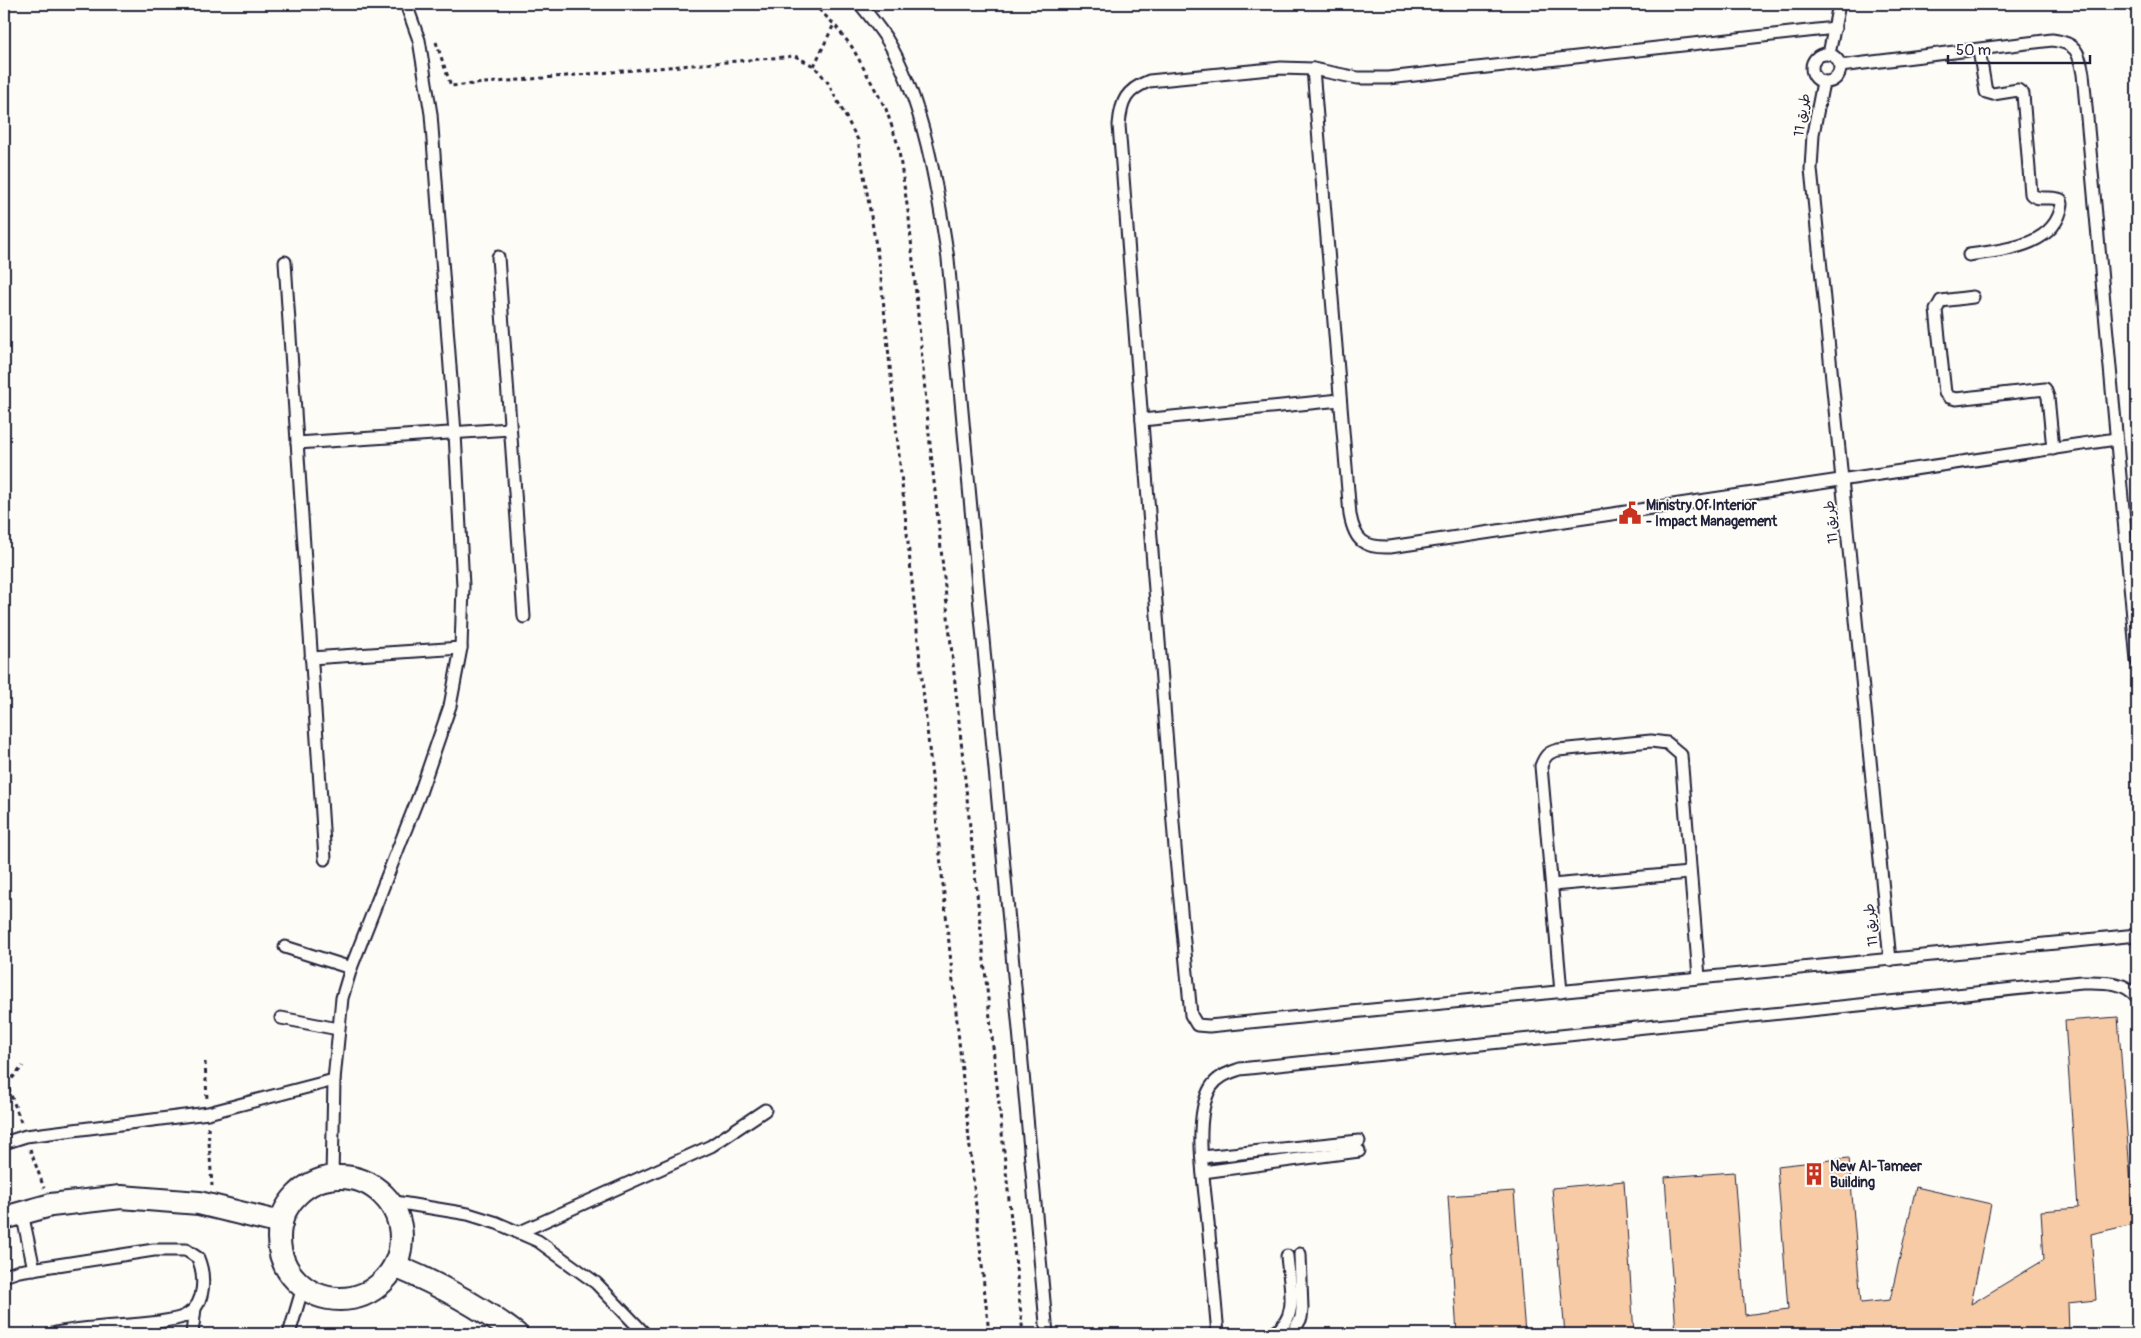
<svg xmlns="http://www.w3.org/2000/svg" width="2141" height="1338" font-family="Pangolin,'Playpen Sans Arabic',sans-serif">
<style>
.building{fill:#f6cba5;stroke:#22223b}
.lines{fill:none;stroke-linecap:round;stroke-linejoin:round}
.lane-casing{stroke:#22223b;stroke-width:15}
.street-casing{stroke:#22223b;stroke-width:26}
.path{stroke:#22223b;stroke-width:3;stroke-dasharray:4 4;stroke-linecap:butt}
.lane{stroke:#fdfcf7;stroke-width:11}
.street{stroke:#fdfcf7;stroke-width:22}
.labels{text-anchor:middle;dominant-baseline:central;stroke-width:4;stroke-linejoin:round;paint-order:stroke}
.street-label{font-size:14px;fill:#22223b;stroke:#fdfcf7}
.poi-label{font-size:14px;font-weight:bold;fill:#22223b;stroke:#fdfcf7;text-anchor:start}
</style>
<rect width="100%" height="100%" fill="#fdfcf7"/>
<filter id="ink" filterUnits="userSpaceOnUse"><feTurbulence type="fractalNoise" baseFrequency=".02" numOctaves="2"/><feDisplacementMap in="SourceGraphic" scale="10" xChannelSelector="R" yChannelSelector="G"/><feConvolveMatrix kernelMatrix="1 2 1 2 8 2 1 2 1" color-interpolation-filters="sRGB"/></filter>
<g filter="url(#ink)">
<g class="building">
<path d="M2118 1017 2134 1224 2091 1234 2096 1300 2068 1303 2069 1334H1676L1665 1177 1734 1172 1745 1315 1788 1309 1777 1166 1849 1158 1861 1303 1890 1300 1916 1187 1991 1204 1971 1304 2044 1260 2041 1211 2078 1208 2065 1021Z"/>
<path d="M1624 1181 1634 1334H1565L1552 1188Z"/>
<path d="M1514 1191 1525 1334H1457L1448 1196Z"/>
</g>
<g class="lines">
<defs>
<g id="lane">
<path d="M860 4C869 15 878 26 886 38 923 97 938 191 948 259L1047 1334"/>
<path d="M1835 28 1388 78H1358L1313 69 1281 68 1149 81C1126 90 1121 101 1119 125L1175 848 1191 1015 1197 1025 1209 1026 2137 935"/>
<path d="M1829 54 1839 4"/>
<circle cx="1826" cy="68" r="14"/>
<path d="M1840 66 2052 40C2076 43 2079 51 2083 74L2137 661"/>
<path d="M1313 69 1350 515C1355 541 1364 548 1390 547L2116 439"/>
<path d="M1823 82 1813 134 1811 169 1890 960"/>
<path d="M1969 255C2003 250 2056 247 2062 204L2061 200C2051 195 2039 202 2031 194L2023 94 2018 90 1993 94 1986 92 1979 50"/>
<path d="M498 257 524 617"/>
<path d="M285 262 325 859"/>
<path d="M1973 297 1941 301 1936 310 1945 393 1949 397 1956 399 2045 389 2048 397 2053 449"/>
<path d="M1142 420 1340 400"/>
<path d="M297 443 510 429"/>
<path d="M311 658 461 648"/>
<path d="M1552 885 1689 873"/>
<path d="M285 947 351 968"/>
<path d="M1561 992 1541 766C1545 756 1548 752 1558 750L1651 741 1667 743 1681 755 1699 977"/>
<path d="M281 1018 338 1029"/>
<path d="M4 1143 26 1136 208 1113 334 1080"/>
<path d="M1202 1157 1359 1141"/>
<path d="M1203 1172 1359 1151"/>
<path d="M332 1177 334 1080 342 998 351 968 420 793 450 706 461 648 463 586 455 433 431 114 419 40 406 4"/>
<path d="M389 1201 468 1214 497 1223 538 1241 596 1283 645 1334"/>
<path d="M22 1213 34 1269"/>
<path d="M518 1233 711 1146 765 1110"/>
<path d="M4 1276 19 1271 154 1250H186L198 1258C205 1275 206 1303 188 1314 180 1320 168 1320 159 1322 124 1327 87 1326 52 1334"/>
<path d="M192 1334 195 1308"/>
<path d="M289 1334 303 1287"/>
<path d="M1218 1334C1215 1297 1211 1260 1208 1223 1205 1187 1192 1118 1211 1087 1218 1076 1229 1073 1240 1069L2082 982C2101 982 2124 980 2137 997"/>
<path d="M1272 1334C1301 1320 1289 1283 1287 1256"/>
<path d="M1292 1334 1301 1318 1302 1309 1300 1254"/>
</g>
<g id="street">
<circle cx="340" cy="1238" r="61"/>
<path d="M4 1218 51 1205 121 1197 199 1203 281 1223"/>
<path d="M395 1266C438 1284 478 1305 516 1334"/>
</g>
</defs>
<use href="#lane" class="lane-casing"/>
<use href="#street" class="street-casing"/>
<g class="path">
<path d="M813 4 834 24 852 47 886 109 898 145 909 218 929 434 1023 1334"/>
<path d="M436 42 451 86 795 56 814 66 827 81 858 140 880 269 989 1334"/>
<path d="M814 66 834 24"/>
<path d="M205 1062 207 1099"/>
<path d="M21 1122 7 1084 23 1066"/>
<path d="M208 1127 212 1186"/>
<path d="M30 1149 44 1188"/>
</g>
<use href="#lane" class="lane"/>
<use href="#street" class="street"/>
</g>
</g>
<defs>
<symbol id="civic-bare" viewBox="-9 -9 18 18"><path d="M-.6-6.5H3V-4.5H.6V-3L4-1V1h2V6H-6V1h2V-1L-.6-3ZM-1.2 2.5V6h2.4V2.5Z" fill="#c8321e" stroke="#fdfcf7" stroke-width="2.5" paint-order="stroke"/></symbol>
<symbol id="building-bare" viewBox="-9 -9 18 18"><path d="M-4-6H4V6H1V3H-1V6H-4ZM-2.5-4.3h1.7v1.8h-1.7ZM.8-4.3h1.7v1.8H.8ZM-2.5-1h1.7V.8h-1.7ZM.8-1h1.7V.8H.8Z" fill="#c8321e" stroke="#fdfcf7" stroke-width="2.5" paint-order="stroke"/></symbol>
</defs>
<g fill-rule="evenodd">
<use href="#civic-bare" x="1614" y="497" width="32" height="32"/>
<use href="#building-bare" x="1798" y="1158" width="32" height="32"/>
</g>
<g class="labels">
<g class="street-label">
<text transform="translate(1802 115) rotate(-81)">طريق 11</text>
<text transform="translate(1831 522) rotate(-96)">طريق 11</text>
<text transform="translate(1871 925) rotate(-96)">طريق 11</text>
</g>
<g class="poi-label">
<text x="1646" y="505">Ministry Of Interior<tspan x="1646" dy="16">- Impact Management</tspan></text>
<text x="1830" y="1166">New Al-Tameer<tspan x="1830" dy="16">Building</tspan></text>
</g>
</g>
<rect width="2141" height="1338" fill="none" stroke="#fdfcf7" stroke-width="20"/>
<rect x="10" y="10" width="2121" height="1318" fill="none" stroke="#22223b" stroke-width="2" filter="url(#ink)"/>
<path d="M1948 55v8h142v-8" fill="none" stroke="#22223b" stroke-width="2.5"/>
<text x="1956" y="55" font-size="15" fill="#22223b" stroke="#fdfcf7" stroke-width="4" paint-order="stroke">50 m</text>
</svg>
